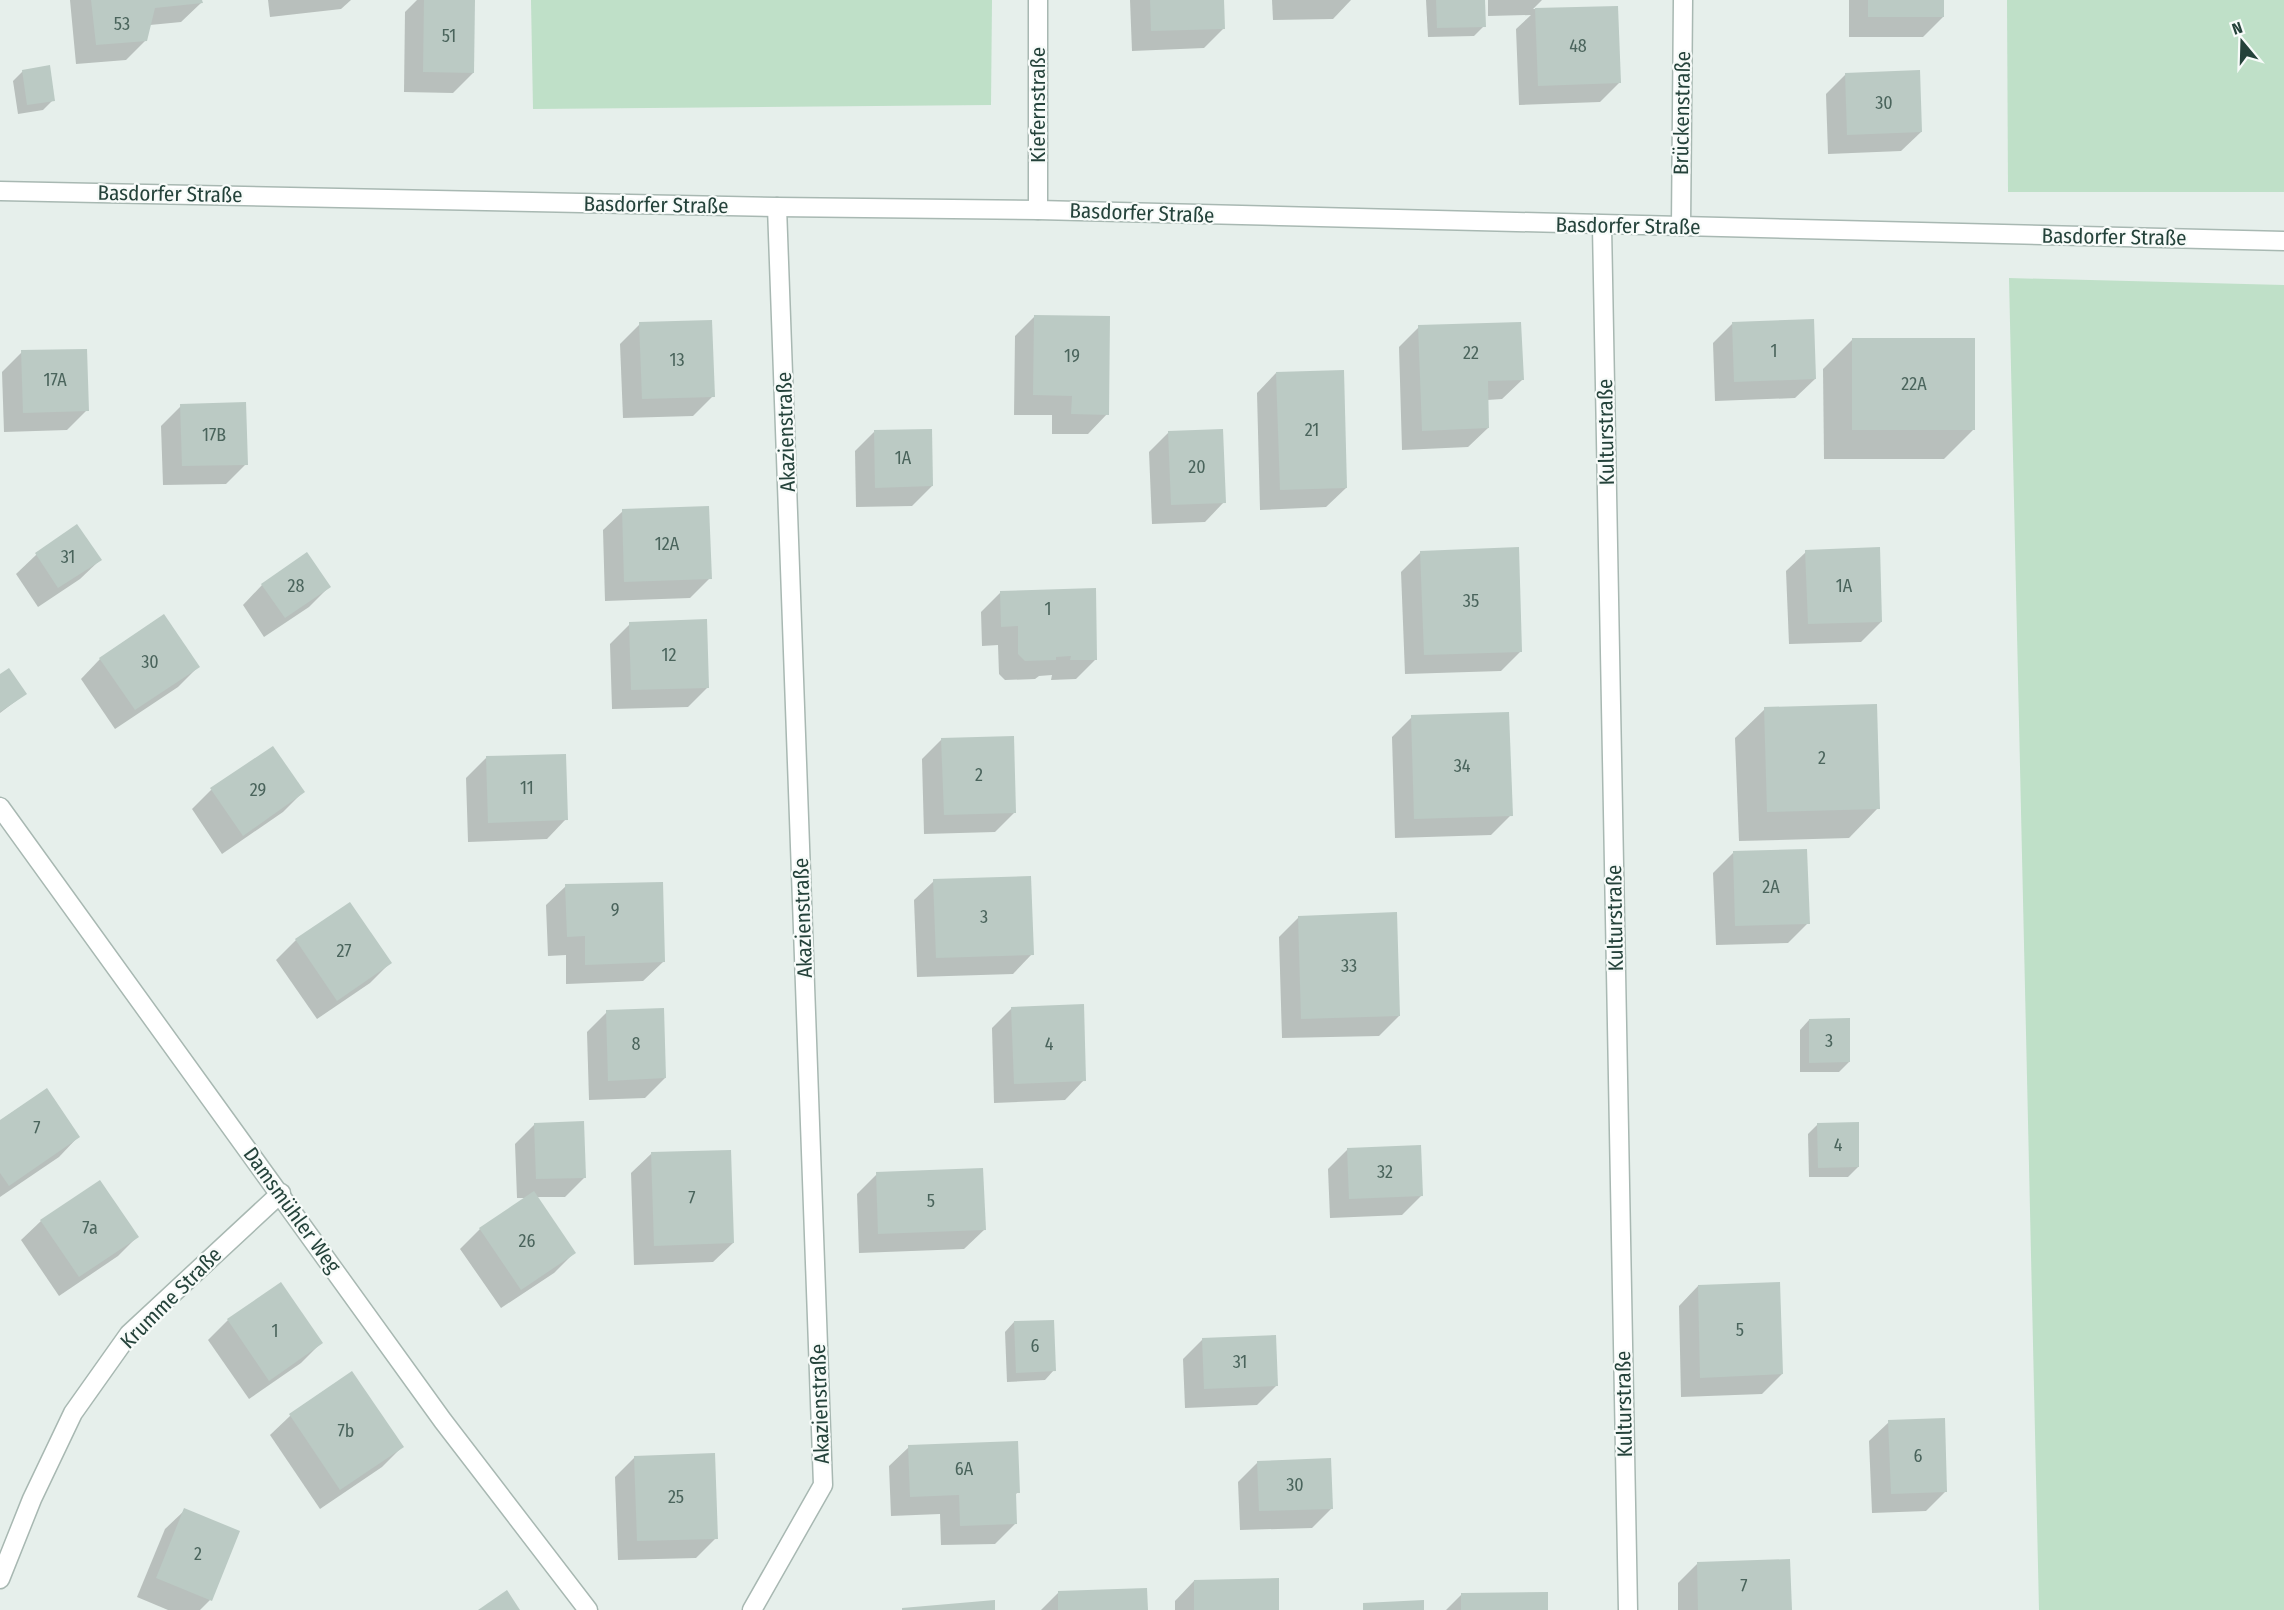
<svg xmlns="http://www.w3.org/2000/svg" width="2284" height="1610" font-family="'Fira Sans Condensed',sans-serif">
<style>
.green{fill:#bfe0c8}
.shadow{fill:#0003}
.building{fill:#bbcac4}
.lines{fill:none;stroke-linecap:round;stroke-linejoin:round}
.minor-casing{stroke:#a8b8b2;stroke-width:21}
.minor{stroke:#fff;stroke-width:18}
.labels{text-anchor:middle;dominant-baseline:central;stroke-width:4.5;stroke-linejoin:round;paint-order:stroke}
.number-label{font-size:18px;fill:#4a645c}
.street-label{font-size:21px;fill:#24423a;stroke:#f7fbf9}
</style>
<rect width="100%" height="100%" fill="#e6efeb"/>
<g class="green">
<path d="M531 0H992L991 105 533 109Z"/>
<path d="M2007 0H2284V192H2008Z"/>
<path d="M2009 278 2284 285V1610H2039Z"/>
</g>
<g class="shadow">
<path d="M70 0H201V3L181 22 150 25 146 40 126 60 76 64Z"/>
<path d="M268 0H351L341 9 270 17Z"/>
<path d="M417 0H474L473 73 453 93 404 92 405 12Z"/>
<path d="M1130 0H1223L1224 28 1204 48 1132 51Z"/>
<path d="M1272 0H1351L1333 19 1273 20Z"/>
<path d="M1426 0H1483L1484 26 1474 36 1428 37Z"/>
<path d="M1488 0H1542L1533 9 1617 7 1619 83 1600 102 1519 105 1516 29 1531 15 1488 16Z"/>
<path d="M1849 0H1943V17L1923 37H1849Z"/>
<path d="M23 71 53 100 43 110 18 114 13 81Z"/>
<path d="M1846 74 1921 132 1901 151 1828 154 1826 94Z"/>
<path d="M1035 316 1107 414 1088 434H1052V415H1014L1015 336Z"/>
<path d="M640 324 713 396 693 416 623 418 620 344Z"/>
<path d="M1732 324 1815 379 1795 398 1715 401 1713 343Z"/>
<path d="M1419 327 1522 380 1502 399 1487 400 1488 428 1468 447 1402 450 1399 347Z"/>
<path d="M1852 340 1974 429 1944 459H1824L1823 369Z"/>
<path d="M22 352 87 410 67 430 4 432 2 372Z"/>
<path d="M1276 373 1346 488 1326 507 1260 510 1257 393Z"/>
<path d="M181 406 246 464 226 484 163 485 161 426Z"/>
<path d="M874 432 932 486 912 506 856 507 855 451Z"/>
<path d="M1169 432 1224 502 1205 522 1152 524 1149 452Z"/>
<path d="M623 511 710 578 690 598 605 601 603 530Z"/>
<path d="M77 526 100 560 80 579 38 607 16 574 36 555Z"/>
<path d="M1421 552 1521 651 1501 671 1405 674 1401 572Z"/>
<path d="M1806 552 1881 622 1861 642 1789 644 1786 571Z"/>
<path d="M262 585 329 587 309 607 264 637 243 605Z"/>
<path d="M1001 592 1096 659 1076 679 1051 680 1052 675 1039 676 1035 679 1005 680 999 674 998 645 982 646 981 612Z"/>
<path d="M630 624 708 687 688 707 612 709 610 644Z"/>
<path d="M100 659 198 667 178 687 115 729 81 679Z"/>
<path d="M0 676 25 694 0 713Z"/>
<path d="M1765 709 1878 808 1849 838 1739 841 1735 738Z"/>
<path d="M1412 717 1511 815 1491 835 1395 838 1392 737Z"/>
<path d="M942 739 1015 812 995 832 924 834 922 759Z"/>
<path d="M486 758 566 819 547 839 468 842 466 778Z"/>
<path d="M211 790 303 792 283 812 222 854 192 809Z"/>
<path d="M1733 853 1808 923 1788 943 1716 945 1713 873Z"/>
<path d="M934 881 1032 954 1013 974 917 977 914 900Z"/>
<path d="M566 886 663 962 643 981 566 984V955L548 956 546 905Z"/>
<path d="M1299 917 1399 1016 1379 1036 1282 1038 1279 937Z"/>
<path d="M296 940 390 963 370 983 317 1019 276 960Z"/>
<path d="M1012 1008 1084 1080 1065 1100 994 1103 992 1028Z"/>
<path d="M607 1012 665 1078 645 1098 589 1100 587 1032Z"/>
<path d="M1809 1020 1849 1062 1839 1072H1800V1030Z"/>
<path d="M0 1121 78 1137 59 1157 0 1197Z"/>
<path d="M535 1124 585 1177 565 1197H536L574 1253 554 1273 501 1308 460 1249 480 1229 527 1198H517L515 1144Z"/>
<path d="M1818 1124 1858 1167 1848 1177H1809L1808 1134Z"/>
<path d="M1348 1149 1422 1195 1402 1215 1330 1218 1328 1169Z"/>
<path d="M651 1154 733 1243 713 1262 634 1265 631 1173Z"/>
<path d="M877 1174 984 1230 964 1249 859 1253 857 1194Z"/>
<path d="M41 1221 137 1237 118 1256 59 1296 21 1240Z"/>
<path d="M281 1284 321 1343 301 1363 249 1399 208 1340 228 1320Z"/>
<path d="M1698 1286 1782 1374 1762 1394 1681 1397 1679 1306Z"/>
<path d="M1014 1322 1054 1370 1045 1380 1007 1382 1005 1332Z"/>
<path d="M1203 1339 1276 1386 1257 1405 1185 1408 1183 1359Z"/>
<path d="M352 1373 402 1447 382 1467 320 1509 270 1435 290 1416Z"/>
<path d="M1889 1422 1946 1491 1926 1511 1872 1513 1869 1441Z"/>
<path d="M909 1447 1018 1492 1014 1496 1015 1524 995 1544 941 1545 940 1514 891 1516 889 1466Z"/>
<path d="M635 1457 716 1538 696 1558 618 1560 615 1477Z"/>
<path d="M1258 1462 1332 1508 1312 1528 1240 1530 1238 1482Z"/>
<path d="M185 1510 210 1600 200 1610H168L137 1597 165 1529Z"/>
<path d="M1697 1564 1791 1610H1678V1583Z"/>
<path d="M1194 1581 1278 1610H1175V1601Z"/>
<path d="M1058 1593 1147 1610H1041Z"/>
<path d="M1462 1594 1546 1610H1446Z"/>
</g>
<g class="building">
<path d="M91 0H202L203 3 155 8 147 41 96 45Z"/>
<path d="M424 0H475L474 73 423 72Z"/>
<path d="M1150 0H1224L1225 29 1151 31Z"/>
<path d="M1436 0H1485L1486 27 1437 28Z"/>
<rect x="1868" y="0" width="76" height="17"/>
<path d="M1618 6 1621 83 1538 86 1535 8Z"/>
<path d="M50 65 55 101 27 105 22 70Z"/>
<path d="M1920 70 1922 132 1847 135 1845 73Z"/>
<path d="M1034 315 1110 316 1109 415 1071 414 1072 396 1033 395Z"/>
<path d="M1814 319 1816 379 1734 382 1732 322Z"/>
<path d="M712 320 715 397 642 399 639 322Z"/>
<path d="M1521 322 1524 380 1488 381 1489 428 1422 431 1418 325Z"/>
<rect x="1852" y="338" width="123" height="92"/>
<path d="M87 349 89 411 23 413 21 350Z"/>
<path d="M1344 370 1347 488 1280 490 1276 372Z"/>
<path d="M246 402 248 465 182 466 180 404Z"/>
<path d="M932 429 933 486 875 488 874 430Z"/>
<path d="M1223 429 1226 503 1171 505 1168 431Z"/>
<path d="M709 506 712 579 624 582 622 509Z"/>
<path d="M77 524 102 560 58 588 35 553Z"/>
<path d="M1519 547 1522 652 1424 655 1420 551Z"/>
<path d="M1880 547 1882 622 1808 624 1805 550Z"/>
<path d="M307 552 331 587 285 618 261 584Z"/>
<path d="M1096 588 1097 660H1070L1071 656 1056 657V660L1025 661 1018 654V626L1001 627 1000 591Z"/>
<path d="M164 614 200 667 135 710 99 658Z"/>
<path d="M707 619 709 688 631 690 629 622Z"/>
<path d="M9 668 27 694 0 712V674Z"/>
<path d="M1877 704 1880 809 1767 812 1764 707Z"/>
<path d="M1509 712 1513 816 1414 819 1411 715Z"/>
<path d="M1014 736 1016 813 944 815 941 738Z"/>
<path d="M273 746 305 792 243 836 210 788Z"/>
<path d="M566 754 568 820 488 823 486 756Z"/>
<path d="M1807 849 1810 924 1735 926 1733 851Z"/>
<path d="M1031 876 1034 955 936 958 933 879Z"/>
<path d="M663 882 665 962 585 965V936L567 937 565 884Z"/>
<path d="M350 902 392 963 337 1001 295 939Z"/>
<path d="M1397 912 1400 1016 1301 1019 1298 916Z"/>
<path d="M1084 1004 1086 1081 1014 1084 1011 1007Z"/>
<path d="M664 1008 666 1078 608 1081 606 1010Z"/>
<path d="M1850 1018V1062L1809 1063V1019Z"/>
<path d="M47 1088 80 1137 9 1186 0 1173V1120Z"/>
<path d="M584 1121 586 1178 536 1179 534 1123Z"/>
<path d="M1859 1122V1167L1818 1168 1817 1123Z"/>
<path d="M1421 1145 1423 1196 1349 1199 1347 1148Z"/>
<path d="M731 1150 734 1243 654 1246 651 1152Z"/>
<path d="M983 1168 986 1230 878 1234 876 1172Z"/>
<path d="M100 1180 139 1237 79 1277 40 1220Z"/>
<path d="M534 1191 576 1253 521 1290 479 1228Z"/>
<path d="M281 1282 323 1343 269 1381 227 1319Z"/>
<path d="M1780 1282 1783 1374 1700 1378 1698 1285Z"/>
<path d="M1054 1320 1056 1371 1016 1373 1014 1321Z"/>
<path d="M1276 1335 1278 1386 1204 1389 1202 1338Z"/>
<path d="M352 1371 404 1447 340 1490 289 1414Z"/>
<path d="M1945 1418 1947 1492 1891 1494 1888 1420Z"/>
<path d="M1018 1441 1020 1493H1016L1017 1524 960 1526 959 1495 910 1497 908 1445Z"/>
<path d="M715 1453 718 1539 637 1541 634 1456Z"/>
<path d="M1331 1458 1333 1509 1259 1511 1257 1461Z"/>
<path d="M184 1508 240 1531 212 1601 156 1578Z"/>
<path d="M1790 1559 1792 1610H1698L1697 1562Z"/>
<path d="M1279 1578V1610H1194V1580Z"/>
<path d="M1147 1588 1148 1610H1058V1591Z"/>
<path d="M507 1590 520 1610H478Z"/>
<path d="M1548 1592V1610H1461V1593Z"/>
<path d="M995 1600V1610H902V1608Z"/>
<path d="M1424 1600V1610H1363V1603Z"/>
</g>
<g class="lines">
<defs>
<g id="minor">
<path d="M0 191 777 207 1038 210 2284 241"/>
<path d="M1038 210V0"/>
<path d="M1602 226 1628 1610"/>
<path d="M1681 226 1683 0"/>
<path d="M0 807 443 1421 588 1610"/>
<path d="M0 1579 32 1499 73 1413 129 1334 281 1193"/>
<path d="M752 1610 823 1485 777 207"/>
</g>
</defs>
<use href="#minor" class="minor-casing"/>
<use href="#minor" class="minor"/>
</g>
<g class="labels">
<g class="number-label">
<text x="122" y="24">53</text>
<text x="449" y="36">51</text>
<text x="1578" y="46">48</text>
<text x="1884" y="103">30</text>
<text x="1774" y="351">1</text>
<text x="1471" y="353">22</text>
<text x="1072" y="356">19</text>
<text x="677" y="360">13</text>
<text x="55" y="380">17A</text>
<text x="1914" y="384">22A</text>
<text x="1312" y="430">21</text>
<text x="214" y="435">17B</text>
<text x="903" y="458">1A</text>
<text x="1197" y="467">20</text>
<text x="667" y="544">12A</text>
<text x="68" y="557">31</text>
<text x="296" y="586">28</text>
<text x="1844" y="586">1A</text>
<text x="1471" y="601">35</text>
<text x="1048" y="609">1</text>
<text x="669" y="655">12</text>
<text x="150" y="662">30</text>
<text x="1822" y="758">2</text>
<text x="1462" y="766">34</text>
<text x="979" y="775">2</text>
<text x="527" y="788">11</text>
<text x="258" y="790">29</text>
<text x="1771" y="887">2A</text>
<text x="615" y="910">9</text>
<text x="984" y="917">3</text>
<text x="344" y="951">27</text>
<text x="1349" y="966">33</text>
<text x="1829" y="1041">3</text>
<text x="636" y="1044">8</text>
<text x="1049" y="1044">4</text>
<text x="37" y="1128">7</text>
<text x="1838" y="1145">4</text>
<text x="1385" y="1172">32</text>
<text x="692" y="1198">7</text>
<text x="931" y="1201">5</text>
<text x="90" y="1228">7a</text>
<text x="527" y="1241">26</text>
<text x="1740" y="1330">5</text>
<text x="275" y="1331">1</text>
<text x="1035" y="1346">6</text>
<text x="1240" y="1362">31</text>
<text x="346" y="1431">7b</text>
<text x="1918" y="1456">6</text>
<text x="964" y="1469">6A</text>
<text x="1295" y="1485">30</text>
<text x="676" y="1497">25</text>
<text x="198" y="1554">2</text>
<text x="1744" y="1586">7</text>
</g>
<g class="street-label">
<text transform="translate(1038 105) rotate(-90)">Kiefernstraße</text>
<text transform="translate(1682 113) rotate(-89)">Brückenstraße</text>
<text transform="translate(170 194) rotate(1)">Basdorfer Straße</text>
<text transform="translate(656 205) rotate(1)">Basdorfer Straße</text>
<text transform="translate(1142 213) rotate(2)">Basdorfer Straße</text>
<text transform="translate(1628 226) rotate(1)">Basdorfer Straße</text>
<text transform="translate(2114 237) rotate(1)">Basdorfer Straße</text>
<text transform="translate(786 432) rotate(-92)">Akazienstraße</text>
<text transform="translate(1606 432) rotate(-91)">Kulturstraße</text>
<text transform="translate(803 918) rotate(-92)">Akazienstraße</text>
<text transform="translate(1615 918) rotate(-91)">Kulturstraße</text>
<text transform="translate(292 1210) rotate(54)">Damsmühler Weg</text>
<text transform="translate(171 1298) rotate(-45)">Krumme Straße</text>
<text transform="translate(820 1404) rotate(-92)">Akazienstraße</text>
<text transform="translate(1624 1404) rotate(-91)">Kulturstraße</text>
</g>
</g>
<g transform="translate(2242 42) rotate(341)" stroke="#f7fbf9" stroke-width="4.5" paint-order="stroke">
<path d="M0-4.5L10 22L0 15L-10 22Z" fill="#24423a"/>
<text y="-9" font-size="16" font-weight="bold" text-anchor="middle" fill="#24423a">N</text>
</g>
</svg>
